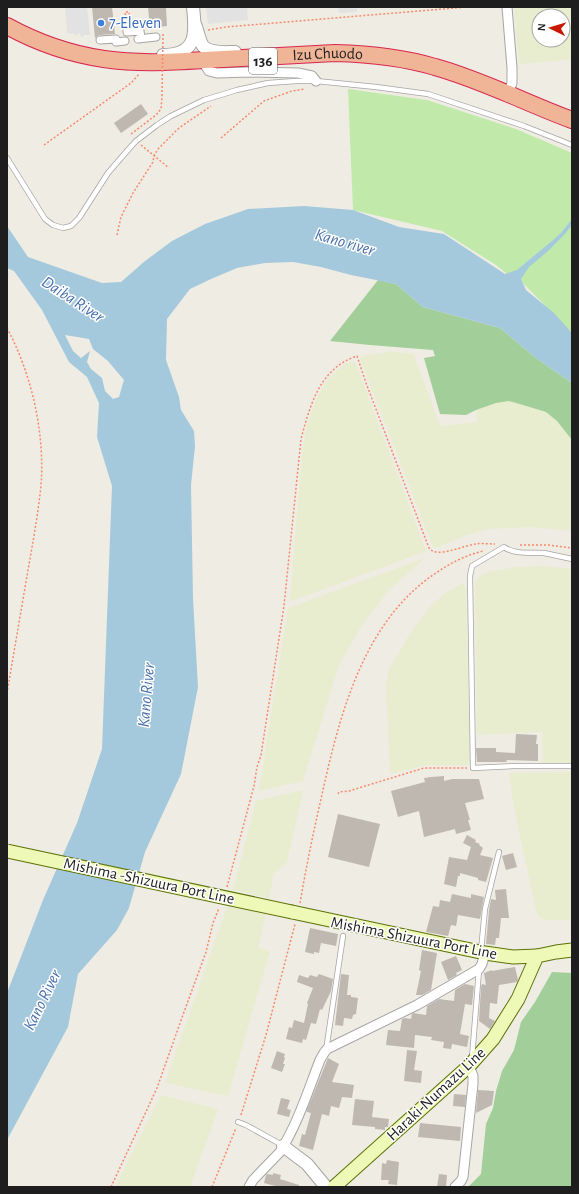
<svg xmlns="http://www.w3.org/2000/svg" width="579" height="1194" font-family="'Alegreya Sans',sans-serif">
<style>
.farmland{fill:#e8edcf;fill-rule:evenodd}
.grass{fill:#c1e9aa}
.forest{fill:#a2ce99}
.parking{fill:#e2e2e2}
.water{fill:#a4c9dc;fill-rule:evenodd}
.building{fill:#bfb8b0}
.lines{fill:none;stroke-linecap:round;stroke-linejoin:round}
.service-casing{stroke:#a5a5a5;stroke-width:6}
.pedestrian-casing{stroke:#a5a5a5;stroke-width:9}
.minor-casing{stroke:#a5a5a5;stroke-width:11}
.tertiary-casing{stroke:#a5a5a5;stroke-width:14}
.secondary-casing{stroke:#5b7306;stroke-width:15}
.trunk-casing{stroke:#d8264e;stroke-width:18}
.path{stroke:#f8896b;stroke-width:1.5;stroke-dasharray:2 2;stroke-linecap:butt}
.service{stroke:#fff;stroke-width:4.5}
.pedestrian{stroke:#fff;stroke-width:7}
.minor{stroke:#fff;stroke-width:9}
.tertiary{stroke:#fff;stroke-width:12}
.secondary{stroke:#eef9b7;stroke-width:13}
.trunk{stroke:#f0b497;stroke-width:16}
.secondary-bridge-casing{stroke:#5b7306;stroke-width:15;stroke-linecap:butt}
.path-bridge{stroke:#f8896b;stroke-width:1.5;stroke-dasharray:2 2;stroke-linecap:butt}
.secondary-bridge{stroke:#eef9b7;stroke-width:13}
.shop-dot{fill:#3f7fe0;stroke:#fff;stroke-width:1.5}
.labels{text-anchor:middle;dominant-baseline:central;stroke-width:3;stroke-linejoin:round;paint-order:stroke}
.shield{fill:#fff;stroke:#626262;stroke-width:1}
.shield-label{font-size:15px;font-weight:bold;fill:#1e1e1e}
.shop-label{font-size:16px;fill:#366cbe;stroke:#fff;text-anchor:start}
.street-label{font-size:16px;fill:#1e1e1e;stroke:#fff}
.water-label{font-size:17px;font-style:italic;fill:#4b71ac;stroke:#fff}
</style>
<rect width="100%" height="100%" fill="#efece4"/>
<g class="farmland">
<path d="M514 7H572V54L570 60 519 64ZM539 16H563V40H539Z"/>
<path d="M389 352 410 353 414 355 440 426 477 422 476 410 496 403 509 401 523 405 546 412 557 421 572 440V531L532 527 488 529 464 536 436 548 433 547 360 359 362 356Z"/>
<path d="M353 362 356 364 426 551 292 601 290 598 302 455 306 429 314 404 323 386 337 370 346 363Z"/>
<path d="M425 558 389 590 360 628 339 665 303 781 259 791 288 608Z"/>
<path d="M542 566 572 569V763L543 764 542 732 477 735 475 582 480 576 490 571 518 567Z"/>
<path d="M463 583 466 587 470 762 469 765H430L422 766 390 774 386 690 388 672 406 640 429 608 444 594Z"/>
<path d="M572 772V920H545L540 918 536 911 514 808 509 773Z"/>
<path d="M303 790 287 863 274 873 269 898 233 890 256 801Z"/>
<path d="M228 904 266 912 258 948 270 951 228 1096 165 1083Z"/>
<path d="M161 1095 218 1109 190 1187H115Z"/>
</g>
<path class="grass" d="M348 89 427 100 516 129 572 153V333L520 280 507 274 496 265 442 231 353 210Z"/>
<g class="forest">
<path d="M378 280 396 284 423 307 500 328 536 358 572 383V440L557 421 546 412 523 405 509 401 496 403 476 410 466 415 440 414 424 358 435 356 433 350 370 345 330 341Z"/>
<path d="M552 972 572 973V1187H468L481 1174 486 1124 493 1108 496 1091 502 1071 514 1050 521 1022 535 1002Z"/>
</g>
<g class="parking">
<path d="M65 7H87L90 35H84L82 38 79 33 75 36 74 34 67 33Z"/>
<path d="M206 7H247L248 20 208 24Z"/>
<path d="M338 7H357V12L339 13Z"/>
</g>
<path class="water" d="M304 206 353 210 399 227 444 234 505 274 517 270 552 241 561 233 572 219V225L564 235 548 251 529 267 521 279 526 290 554 313 572 333V383L536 358 500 328 423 307 396 284 351 275 321 267 293 262 265 263 237 268 211 279 190 289 167 319 166 360 179 397 181 410 194 431 195 446 191 485 193 599 198 687 181 774 145 852 129 908 117 930 78 974 68 1027 7 1140V993L43 900 77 823 102 749 112 486 97 437 99 403 87 377 69 362 42 310 14 271 7 268V226L28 257 102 283 121 282 145 261 172 241 205 224 248 209ZM65 335 89 339 93 349 108 361 124 380 119 397 113 399 105 391 102 378 91 369 87 362 90 351 81 358 73 351Z"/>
<g class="building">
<path d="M92 7H112L115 34 99 35 95 38Z"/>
<path d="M148 7H166L167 26 150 28Z"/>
<path d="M141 104 148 114 121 133 114 123Z"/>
<path d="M516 734 537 735 536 744H538V761L507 760 506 762H477L476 748H496V752L515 753Z"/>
<path d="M444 776V781L452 779H479L484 799 465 803 470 820H468L471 830 456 834 455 829 424 837 419 811 398 817 391 791 425 782 424 778 431 777Z"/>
<path d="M338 814 380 824 369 867 328 857Z"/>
<path d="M467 835 476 840 475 842 480 844 479 845 483 848 480 855 493 858 486 882 478 880V878L460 873V876H458L456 887 444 884 449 857 467 860 471 847 463 843Z"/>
<path d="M513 853 517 867 506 870 502 856Z"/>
<path d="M506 889 509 918H501L499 938H496L495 945 486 944 489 910 491 899 496 900 495 890Z"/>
<path d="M452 894 471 898V894L484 897 480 919 458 915 456 926 451 925 448 936 426 932 433 906 439 907 440 900 450 902Z"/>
<path d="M310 928 338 934 336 946 321 943 319 953 314 952V954L305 952Z"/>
<path d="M422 950 437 953 431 990 422 995H416L421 971 419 970Z"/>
<path d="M456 956 462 970 456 973 457 975 448 980 441 962Z"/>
<path d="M515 967 518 980 517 982 499 985 497 1004 490 1003 489 1018 495 1021 490 1029 479 1021 481 987 482 984 486 985 484 973 492 970V971Z"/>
<path d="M319 974 333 979 331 991 322 1010 320 1009 316 1024 311 1023 306 1040 303 1039 302 1043 286 1039 289 1027 292 1028 294 1020 304 1023 308 1004 307 1003 313 988 297 982 299 975 308 978 310 975 317 977Z"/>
<path d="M341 974 349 975 347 995H351V997L358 998 356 1014 353 1015 352 1019 344 1018 343 1026 335 1025Z"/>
<path d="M465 984 474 986 472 1005 465 1004 460 1034 469 1036 467 1047 452 1044 451 1049 443 1048 444 1042 431 1040 432 1037 415 1035 414 1048 386 1045 388 1030 400 1031 402 1019 405 1018 411 1019 412 1014 413 1013 426 1015 427 1006 439 999 454 1001 455 990Z"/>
<path d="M407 1050 417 1051 414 1070 422 1071 421 1083 404 1081Z"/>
<path d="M277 1051 285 1054 284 1057 285 1058 283 1064H285L282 1072 271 1068Z"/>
<path d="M328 1058 339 1064 332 1082 354 1085 352 1098 342 1097 339 1108 331 1106 329 1116 322 1114 313 1150 299 1146 302 1134 305 1135 311 1113 307 1112V1110Z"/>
<path d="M478 1090 494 1091 492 1105 476 1113Z"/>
<path d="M454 1094 466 1095 465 1107 453 1106Z"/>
<path d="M281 1098 290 1100 287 1109 291 1110 289 1117 277 1114Z"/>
<path d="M355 1099 374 1101 372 1117 389 1119 388 1127H385V1130L375 1129V1127L352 1125Z"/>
<path d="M420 1123 461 1127 460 1141 418 1137Z"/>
<path d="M387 1160 399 1162 397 1185 388 1184 389 1180H381L382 1163 386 1164Z"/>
<path d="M273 1173 281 1175 280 1179 299 1185V1187H279L264 1183 266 1175 267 1174 273 1175Z"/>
<path d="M439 1174 447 1175 446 1187H437Z"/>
</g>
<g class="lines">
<defs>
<g id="service">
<path d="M7 158 45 219 53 225 63 228 71 226 79 218 108 173 127 151 136 141 157 125 171 116 204 100 237 90 268 83 296 81H316L376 87 428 94 524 126 572 145"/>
<path d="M572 559C563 557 553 555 544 553 531 552 515 555 504 547L472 566 470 576 473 768 514 766H572"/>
<path d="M481 951 485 909 499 852"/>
<path d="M327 1049V1044L343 936"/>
<path d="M472 1058 479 970"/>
<path d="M238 1122 246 1125 282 1145"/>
</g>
<g id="pedestrian">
<path d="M127 27V32L140 31 141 38"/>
<path d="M138 39 156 37"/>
<path d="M100 40 116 39V42L125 41"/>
</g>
<g id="minor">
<path d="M507 7 512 68V83L507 97"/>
<path d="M205 65 209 71 217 73 248 72 298 73 312 76 316 81"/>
<path d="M249 1187 253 1180 280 1152C298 1123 308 1091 320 1060L324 1053 327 1049 417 1005 479 969 482 964 485 953"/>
<path d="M455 1187 461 1181 463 1177 473 1084V1076L469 1066"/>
</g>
<g id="tertiary">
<path d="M195 24C198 31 199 40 203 46 210 54 226 52 235 52"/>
<path d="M163 55C197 55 196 34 193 7"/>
<path d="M283 1146 307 1164 326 1187"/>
</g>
<g id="secondary">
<path d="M292 912 485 953 513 957 537 956"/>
<path d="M334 1187 469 1066 493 1039 518 999 537 956 556 952 572 950"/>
</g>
<g id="trunk">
<path id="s1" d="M7 26C38 43 70 54 104 59 138 64 171 62 205 60 248 58 292 55 335 53 369 54 402 57 435 67 482 80 526 103 572 120"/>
</g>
</defs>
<use href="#service" class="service-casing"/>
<use href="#pedestrian" class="pedestrian-casing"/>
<use href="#minor" class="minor-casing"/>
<use href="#tertiary" class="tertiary-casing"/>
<use href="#secondary" class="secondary-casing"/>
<use href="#trunk" class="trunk-casing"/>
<g class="path">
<path d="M126 19 125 12H129L130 19"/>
<path d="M208 30 226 27 467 7"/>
<path d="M131 134 156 115 161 109 162 96"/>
<path d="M221 138 264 101 292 91 305 89"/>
<path d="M44 145 131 83 139 74"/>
<path d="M141 145 169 168"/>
<path d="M117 235 121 217 133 193 153 162 154 156 158 149 179 128 211 106"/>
<path d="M7 328C32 375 45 433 41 486 38 514 33 542 28 570 21 611 14 652 7 693"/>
<path d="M520 545H549L572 548"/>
<path d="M338 794 339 792 349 791 424 768H467"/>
<path d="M227 887 254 786 257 767 261 755 284 606 301 439C310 405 320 368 357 356L366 383 429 548C437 559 464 545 476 544 482 543 489 544 495 544"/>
<path d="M300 903C306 868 313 834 321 799 339 717 363 619 439 571 452 562 467 555 483 551"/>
<path d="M241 1115 266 1035 295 924"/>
<path d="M111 1187 157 1088 184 1012 206 952 213 923 219 908"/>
<path d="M212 1187 236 1128"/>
</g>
<use href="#service" class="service"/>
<use href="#pedestrian" class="pedestrian"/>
<use href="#minor" class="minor"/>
<use href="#tertiary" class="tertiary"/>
<use href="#secondary" class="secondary"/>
<use href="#trunk" class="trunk"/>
<defs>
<path id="secondary-bridge" d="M7 851 292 912"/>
</defs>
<use href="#secondary-bridge" class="secondary-bridge-casing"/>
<path class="path-bridge" d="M162 96 163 34"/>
<use href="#secondary-bridge" class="secondary-bridge"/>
</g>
<circle class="shop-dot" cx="101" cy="23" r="4"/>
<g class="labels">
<rect class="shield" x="249" y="48" width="28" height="26" rx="3"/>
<g class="shield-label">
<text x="263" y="61">136</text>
</g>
<g class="shop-label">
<text x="109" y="23">7-Eleven</text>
</g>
<g class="street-label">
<text stroke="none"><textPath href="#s1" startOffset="327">Izu Chuodo</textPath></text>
<text transform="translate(149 881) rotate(12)">Mishima -Shizuura Port Line</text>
<text transform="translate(414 938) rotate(11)">Mishima Shizuura Port Line</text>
<text transform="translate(436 1094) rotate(-43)">Haraki-Numazu Line</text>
</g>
<g class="water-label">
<text transform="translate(345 242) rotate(16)">Kano river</text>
<text transform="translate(73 299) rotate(33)">Daiba River</text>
<text transform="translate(146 695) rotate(-85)">Kano River</text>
<text transform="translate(42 1000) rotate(-64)">Kano River</text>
</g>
</g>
<rect width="579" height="1194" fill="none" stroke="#1e1e1e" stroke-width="16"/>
<g transform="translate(551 28) rotate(275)"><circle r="19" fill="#ffffff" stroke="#a5a5a5"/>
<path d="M0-3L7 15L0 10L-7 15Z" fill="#c91802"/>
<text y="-6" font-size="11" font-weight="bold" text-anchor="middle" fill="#1e1e1e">N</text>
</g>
</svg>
